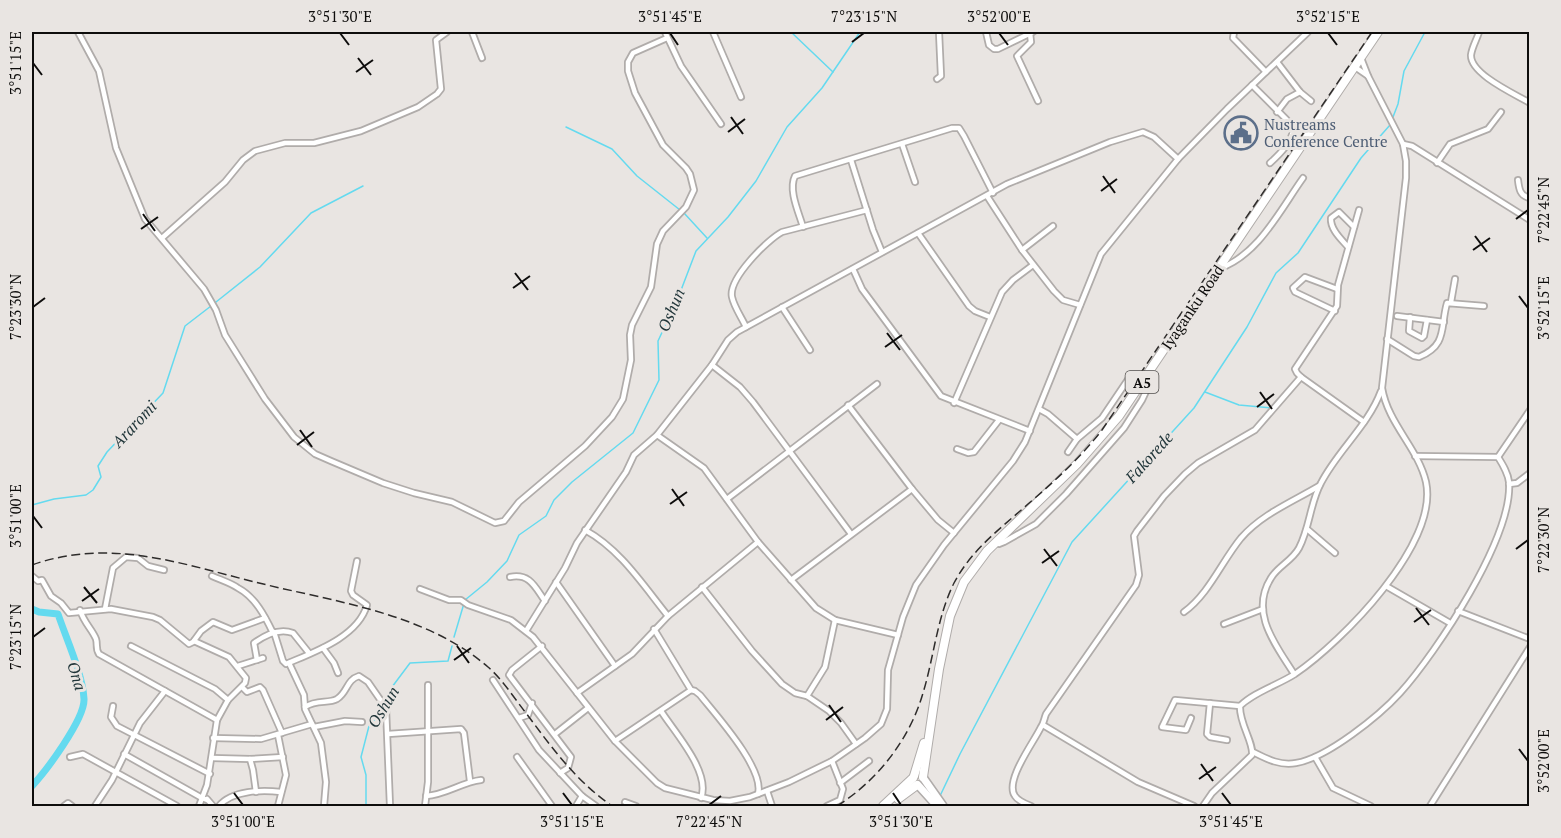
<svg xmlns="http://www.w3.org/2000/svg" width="1561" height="838" font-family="'PT Serif',serif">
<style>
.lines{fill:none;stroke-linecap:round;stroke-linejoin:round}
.stream{stroke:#64daef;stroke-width:1.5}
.river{stroke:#64daef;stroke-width:7}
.minor-casing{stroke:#b0acaa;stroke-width:8}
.primary-casing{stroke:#b0acaa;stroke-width:10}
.trunk-casing{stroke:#b0acaa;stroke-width:10}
.minor{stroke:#fff;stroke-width:4.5}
.primary{stroke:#fff;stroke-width:7}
.trunk{stroke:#fff;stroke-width:8}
.rail{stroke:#2e2c2b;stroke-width:1.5;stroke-dasharray:9 4.5;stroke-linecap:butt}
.ticks{fill:none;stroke:#0e0d0c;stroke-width:2}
.labels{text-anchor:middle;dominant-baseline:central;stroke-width:6;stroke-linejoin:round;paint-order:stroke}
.shield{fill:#e9e5e2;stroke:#504e4c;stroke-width:1.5}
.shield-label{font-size:14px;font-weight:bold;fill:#0e0d0c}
.service-label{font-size:15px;fill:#4e5e75;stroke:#e9e5e2;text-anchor:start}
.street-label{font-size:15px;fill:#0e0d0c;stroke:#e9e5e2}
.water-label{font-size:16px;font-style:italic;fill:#1f3438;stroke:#e9e5e2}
.neatline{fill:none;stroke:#0e0d0c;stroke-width:2}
.ticks-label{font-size:15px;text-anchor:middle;fill:#0e0d0c}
</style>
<rect width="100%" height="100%" fill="#e9e5e2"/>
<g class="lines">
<g class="stream">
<path d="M791 32 833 72"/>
<path d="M1393 117 1398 104 1404 71 1425 32"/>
<path d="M566 127 612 149 637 176 680 210"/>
<path d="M684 213 707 238"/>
<path d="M216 302 260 267 311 213 363 186"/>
<path d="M1205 392 1239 405 1273 408"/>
<path d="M32 505 54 499 86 495 93 490 101 477 98 466 107 452 163 393 185 326 211 306"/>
<path d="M454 637 465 600 487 582 507 561 519 535 546 516 554 500 572 482 633 433 659 380 658 341 678 298 696 251 728 217 756 181 787 127 822 88 860 32"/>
<path d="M384 703 386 695 410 663 448 661 452 646"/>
<path d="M939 798 960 754 1072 542 1194 408 1247 327 1276 273 1298 253 1361 158 1390 125"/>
<path d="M366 806V775L361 757 369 726 381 712 383 707"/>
</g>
<path class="river" d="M32 609 39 612 58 614C66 638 83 675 84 699 85 719 46 771 32 786"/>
<defs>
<g id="minor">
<path d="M78 32 99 71 116 148 145 219 204 289 216 310 225 335 265 399 294 437 315 454 331 461 383 483 414 493 452 502 495 523 504 521 519 502 585 446 612 417 623 399 631 360 630 335 632 325 651 287 657 244 663 231 686 207 694 190 690 174 686 168 663 145 635 93 628 71V62L633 53 667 38"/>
<path d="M472 32 482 58"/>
<path d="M665 32 681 66 721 124"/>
<path d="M713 32 741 97"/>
<path d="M986 32 989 45 994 49H998L1033 32"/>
<path d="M1234 32 1233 38 1236 41 1266 72"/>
<path d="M1479 32C1477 39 1472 47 1471 55 1470 74 1515 94 1530 103"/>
<path d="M1030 33 1031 42 1017 56 1038 101"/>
<path d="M1277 62 1300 92 1311 101"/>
<path d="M1355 67 1368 76"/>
<path d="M937 79 941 76 939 32"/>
<path d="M1252 85 1294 127C1292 142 1281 153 1270 163"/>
<path d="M1277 112 1287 99 1300 92"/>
<path d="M902 144 915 182"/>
<path d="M1403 144 1412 146 1530 220"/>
<path d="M851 160 873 230 882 252"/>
<path d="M1437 163 1450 144 1488 129 1501 112"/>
<path d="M1518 180C1519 189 1520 196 1530 198"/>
<path d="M987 196 1022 250 1054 291 1063 300 1080 305"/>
<path d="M1359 210 1338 285 1337 306 1295 369 1297 373 1301 377 1364 422"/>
<path d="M803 227C799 213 788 190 795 176L952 128H959L964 136 993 193"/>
<path d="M918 233 969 306 975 311 990 317"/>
<path d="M162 238 225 182 243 160 255 151 285 143H314L361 131 418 107 437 94 441 89 436 40 447 32"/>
<path d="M1348 247C1341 239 1330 229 1331 218L1339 212 1354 227"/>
<path d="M1022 250 1053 226"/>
<path d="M853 269 862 289 941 396 1030 431"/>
<path d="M1218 269C1258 256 1280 210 1303 178"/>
<path d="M1451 302 1455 279"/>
<path d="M782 307 810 350"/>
<path d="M1335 311 1295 292 1293 288 1305 277 1337 289"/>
<path d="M1397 316 1444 322"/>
<path d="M1410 317 1409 331 1422 338 1424 336 1427 320"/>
<path d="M746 327C742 318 734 307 732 297 728 279 767 240 782 232L867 210"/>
<path d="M1387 339 1414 356 1419 357C1448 345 1440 327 1447 303L1484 306"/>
<path d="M712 365 740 387 753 402 851 534"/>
<path d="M954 403 1002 292 1013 280 1033 265"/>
<path d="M848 405 912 489 938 520 954 533"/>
<path d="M1039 409 1048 414 1077 439"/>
<path d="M657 435 704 468 758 542 816 608 835 620 898 635"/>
<path d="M957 449 968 453 974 452 999 420"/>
<path d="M1068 452 1077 439 1102 418 1129 378 1141 383"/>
<path d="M1415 456 1498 457"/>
<path d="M1498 457 1530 410"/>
<path d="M1509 484 1517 483 1530 473"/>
<path d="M727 499 877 384"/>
<path d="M1307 529 1335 553"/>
<path d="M585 530C620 549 643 585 668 616"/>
<path d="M996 542 999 544 1004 542 1036 524 1066 494 1124 428 1142 400 1149 385 1145 378"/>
<path d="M32 576 38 581 42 580 51 596 61 603 69 613 111 609 153 617 160 620 189 644 193 642 201 631 213 622 232 630 265 618"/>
<path d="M212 576C221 580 231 583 238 588 255 597 265 616 273 633"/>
<path d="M510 577C530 573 535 587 545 601"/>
<path d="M791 580 912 489"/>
<path d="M556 582 615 666"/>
<path d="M1386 586 1450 623"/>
<path d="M702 587 752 651 782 684 795 693 807 696 829 711 841 723 856 744"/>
<path d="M420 589 449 600H461L468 605 511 620 533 637 615 741 657 783 665 788 713 800 730 801 750 797 789 782 832 761 865 738 881 724 887 709 888 670 903 617 916 585 944 545 1013 461 1025 442 1101 254 1178 159 1227 109 1308 32"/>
<path d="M105 609 113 568 126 557 138 558 148 566 164 570"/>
<path d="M80 610C84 623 92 629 96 639 98 645 95 648 99 654L217 720"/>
<path d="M1458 611 1530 639"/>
<path d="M1184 612C1209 594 1222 561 1241 538 1262 514 1292 502 1319 486"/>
<path d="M1224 624 1263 609"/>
<path d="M654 629 691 690 695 691 700 695C716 715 765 769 758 794"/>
<path d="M526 631 565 568 577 543 626 472 634 455 657 435 712 365 728 340 737 332 1007 184 1110 142 1143 132 1154 137 1178 159"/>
<path d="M274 632 283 661 286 664C314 652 358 637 367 605L353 595 351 591 357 561"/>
<path d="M194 641 229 657 246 678 245 683 228 700 217 720 207 785 199 806"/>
<path d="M131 646 215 689 228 700"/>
<path d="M542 646 512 670 509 675 571 757 568 768 560 773"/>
<path d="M323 648 334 663 338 673"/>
<path d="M257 660 254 643C265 635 280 628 293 633L309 653"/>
<path d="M289 663 304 695 305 709 321 743 326 782 324 806"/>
<path d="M238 666 263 658"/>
<path d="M1294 674C1276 645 1249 613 1271 578 1278 566 1292 561 1299 548 1310 527 1310 503 1321 483 1338 450 1368 426 1381 391"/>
<path d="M493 680 539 750 582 796 596 806"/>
<path d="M242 687 247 692 260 687 263 690 282 733"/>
<path d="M577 693 632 654 668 616 758 542"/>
<path d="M807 696 825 667 835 620"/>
<path d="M1210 703 1207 734 1210 737 1227 740"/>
<path d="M113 706 111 717 117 726 210 774"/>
<path d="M305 707C317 699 328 704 337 699 348 692 346 680 359 676L368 682 386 708 390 806"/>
<path d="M661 711C675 733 711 772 701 798"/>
<path d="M519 718 528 715 532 703"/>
<path d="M1191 718 1186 730 1162 727 1175 700 1240 706"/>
<path d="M1043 725 1138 782 1194 806"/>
<path d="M314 727 345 721 362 722"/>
<path d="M388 734 461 729 464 733 470 781"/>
<path d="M555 734 588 708"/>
<path d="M213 738 261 739 312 724"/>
<path d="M615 741 691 690"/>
<path d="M1253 752C1267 759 1280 766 1296 763 1327 758 1379 716 1400 693 1437 652 1513 537 1509 482 1508 473 1503 465 1498 457"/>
<path d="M124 754 202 798 207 800"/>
<path d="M70 757 83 754 177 806"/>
<path d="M517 757 552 806"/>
<path d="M1315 757 1333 788 1371 806"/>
<path d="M212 758 250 759 283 757"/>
<path d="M250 759 253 770 256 792"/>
<path d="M840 783 869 761"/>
<path d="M767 791 772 806"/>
<path d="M426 796C446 795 462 782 481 780"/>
<path d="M207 799 213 806"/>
<path d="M625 802 636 806"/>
<path d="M64 806 68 803 72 806"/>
<path d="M95 806 112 780 140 723 165 691"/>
<path d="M219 806C232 790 262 790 281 792"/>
<path d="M278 806 286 775 278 735"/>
<path d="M425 806 428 782V685"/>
<path d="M576 806 582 796"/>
<path d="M827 806 840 800 843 789 832 761"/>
<path d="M1031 806C1026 804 1018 801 1015 796 1004 781 1034 742 1041 727 1044 723 1044 719 1046 714L1136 585 1139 575 1134 536 1137 531 1164 496 1185 474 1198 463 1255 430 1301 377"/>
<path d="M1203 806 1212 793 1252 755C1254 743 1239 723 1240 706 1254 692 1278 685 1295 674 1342 642 1439 544 1426 482 1418 448 1388 424 1382 388L1406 178V161L1403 144 1368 76 1361 58"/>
<path d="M1430 806 1530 647"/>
</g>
<g id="primary">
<path d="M924 779 943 806"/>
<path d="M918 785 937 806"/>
</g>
<g id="trunk">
<path d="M914 776 924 743"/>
<path d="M923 777 939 669 950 616 964 582 987 551 1077 464 1119 416 1378 32"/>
<path d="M898 799 917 785"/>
<path d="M883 806 913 778"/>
</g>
</defs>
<use href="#minor" class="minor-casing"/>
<use href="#primary" class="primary-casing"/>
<use href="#trunk" class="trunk-casing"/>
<use href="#minor" class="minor"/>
<use href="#primary" class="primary"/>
<use href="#trunk" class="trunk"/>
<g class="rail">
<path d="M32 565C54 557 79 553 103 553 155 553 206 570 255 582 334 602 424 612 488 667 503 680 514 698 526 713 552 748 576 781 612 806"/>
<path d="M837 806C877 781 910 739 923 693 934 657 937 617 954 583 972 549 1000 529 1028 504 1055 481 1080 458 1102 430L1372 32"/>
</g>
</g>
<path class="ticks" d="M340 33 349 45M670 33 678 45M999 33 1008 45M1328 33 1337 45M852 42 864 33M358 58 371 75M33 63 42 75M356 72 373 60M731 117 743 134M728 132 745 119M1103 176 1115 193M1101 191 1117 179M143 214 155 231M1516 219 1528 210M141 229 158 217M1475 236 1487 252M1473 250 1490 238M515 273 528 290M513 288 530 276M1519 296 1528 308M33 307 45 298M887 333 900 350M885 347 902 335M1260 392 1272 409M1257 407 1274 394M300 430 312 447M297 445 314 432M672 489 684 506M670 504 687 492M33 516 42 528M1044 549 1057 566M1516 549 1528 540M1042 563 1059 551M84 587 97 603M82 601 99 589M1416 608 1429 625M1414 622 1431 610M33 637 45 628M457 646 469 663M454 660 471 648M829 705 841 722M826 720 843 707M1519 749 1528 761M1201 764 1213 781M1199 779 1216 767M234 793 243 805M563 793 572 805M893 793 901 805M1222 793 1231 805M709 805 721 796"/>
<defs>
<symbol id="civic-ring" viewBox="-11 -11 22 22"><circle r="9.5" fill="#e9e5e2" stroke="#5c6f8a" stroke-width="1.5"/><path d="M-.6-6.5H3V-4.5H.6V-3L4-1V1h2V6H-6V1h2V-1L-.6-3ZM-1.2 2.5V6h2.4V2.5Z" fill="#5c6f8a"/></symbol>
</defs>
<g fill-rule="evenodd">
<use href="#civic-ring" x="1222" y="114" width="38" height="38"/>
</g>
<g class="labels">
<rect class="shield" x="1125.5" y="371" width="33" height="22" rx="4.5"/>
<g class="shield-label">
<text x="1142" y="382">A5</text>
</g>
<g class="service-label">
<text x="1264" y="124">Nustreams<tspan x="1264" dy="17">Conference Centre</tspan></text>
</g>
<g class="street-label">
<text transform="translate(1192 307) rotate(-56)">Iyaganku Road</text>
</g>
<g class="water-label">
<text transform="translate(671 310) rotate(-67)">Oshun</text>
<text transform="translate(134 424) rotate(-47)">Araromi</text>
<text transform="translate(1149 457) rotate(-48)">Fakorede</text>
<text transform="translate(77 676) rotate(73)">Ona</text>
<text transform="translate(383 707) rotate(-59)">Oshun</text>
</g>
</g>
<rect width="1561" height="838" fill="none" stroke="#e9e5e2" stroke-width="66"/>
<rect x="33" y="33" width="1495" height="772" class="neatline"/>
<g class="ticks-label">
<text x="340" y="22">3°51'30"E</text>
<text x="670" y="22">3°51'45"E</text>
<text x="864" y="22">7°23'15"N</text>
<text x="999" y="22">3°52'00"E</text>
<text x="1328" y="22">3°52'15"E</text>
<text transform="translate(16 63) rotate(-90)" y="5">3°51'15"E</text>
<text transform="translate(1544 210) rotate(-90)" y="5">7°22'45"N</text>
<text transform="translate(16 307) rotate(-90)" y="5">7°23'30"N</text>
<text transform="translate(1544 308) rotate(-90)" y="5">3°52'15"E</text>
<text transform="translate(16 516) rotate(-90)" y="5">3°51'00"E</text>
<text transform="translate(1544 540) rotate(-90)" y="5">7°22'30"N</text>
<text transform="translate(16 637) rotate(-90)" y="5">7°23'15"N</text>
<text transform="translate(1544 761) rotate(-90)" y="5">3°52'00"E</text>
<text x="243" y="827">3°51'00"E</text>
<text x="572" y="827">3°51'15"E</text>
<text x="709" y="827">7°22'45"N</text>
<text x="901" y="827">3°51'30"E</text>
<text x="1231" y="827">3°51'45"E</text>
</g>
</svg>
